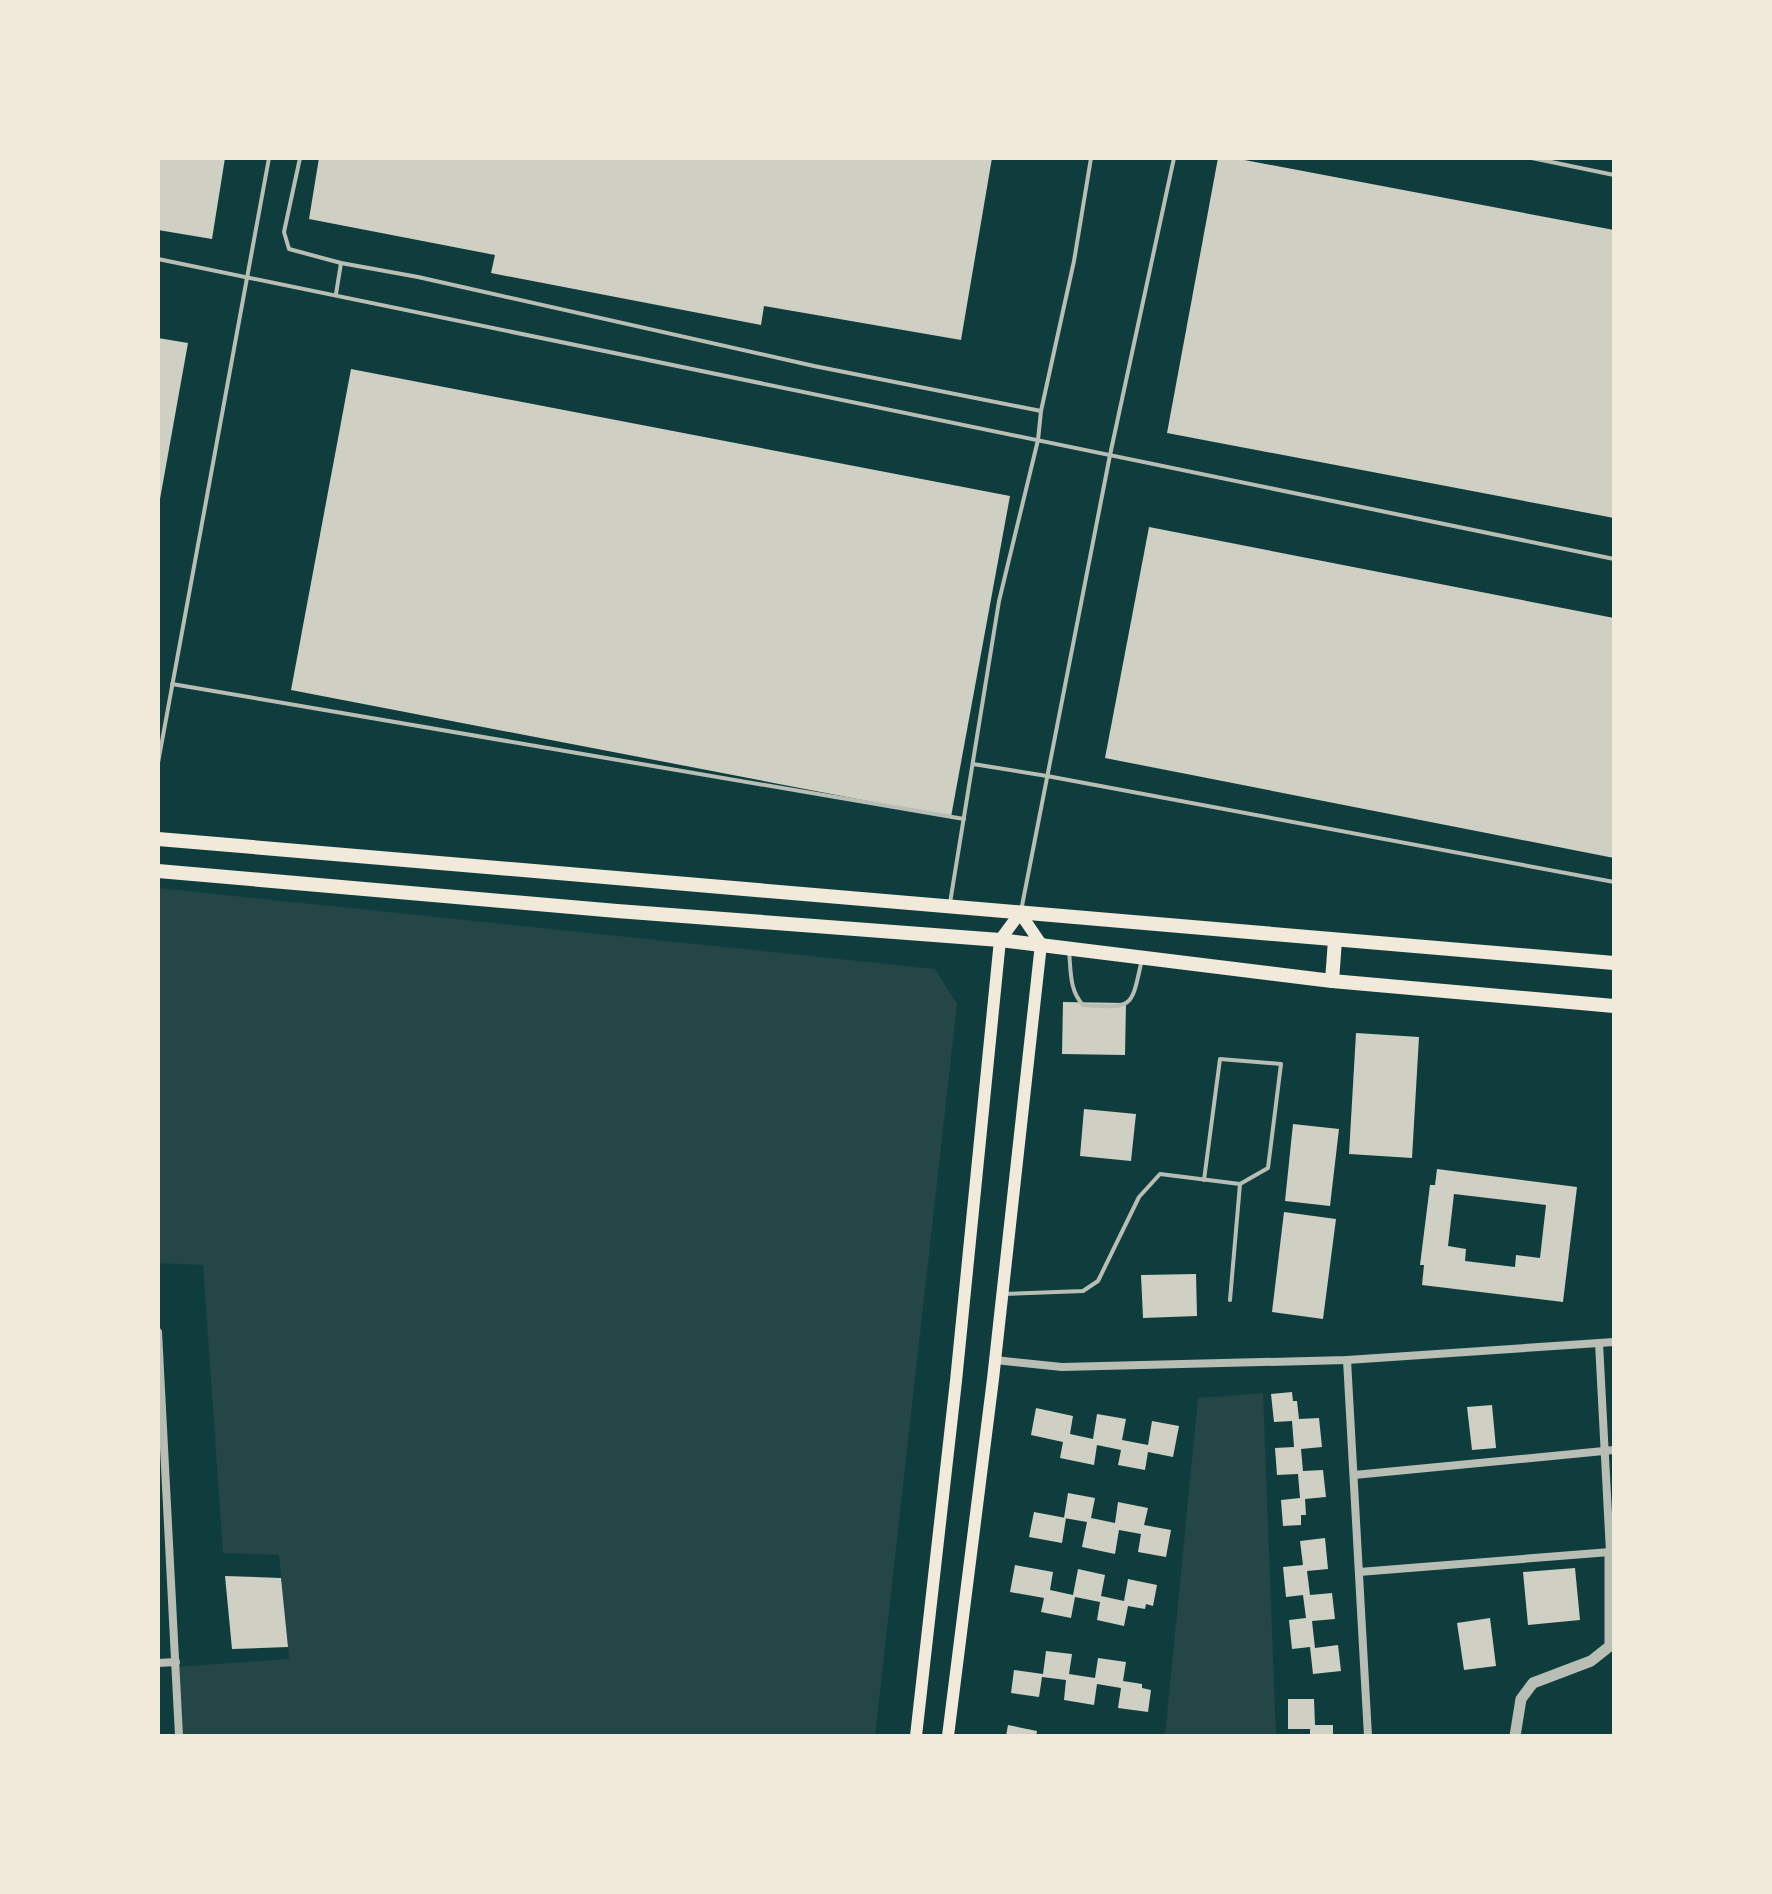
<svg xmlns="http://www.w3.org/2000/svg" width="1772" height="1894" font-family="Manrope,sans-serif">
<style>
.green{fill:#244646}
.building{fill:#cfcfc3;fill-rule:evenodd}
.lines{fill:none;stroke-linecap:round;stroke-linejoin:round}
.service{stroke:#b8beb3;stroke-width:4}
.minor{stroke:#b8beb3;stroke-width:8}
.tertiary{stroke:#b8beb3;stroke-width:11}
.secondary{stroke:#f1e9da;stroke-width:12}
.primary{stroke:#f1e9da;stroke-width:14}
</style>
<rect width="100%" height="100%" fill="#0f3d3e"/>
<g class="green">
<path d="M158 888 935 969 957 1004 875 1736H181L175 1667 289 1659 279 1555 223 1553 203 1265 158 1263Z"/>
<path d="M1263 1393 1276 1736H1165L1198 1398Z"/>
</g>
<g class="building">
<path d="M158 158H225L212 239 158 230Z"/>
<path d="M319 158H992L961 340 764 306 761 325 491 273 495 255 309 219Z"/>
<path d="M1218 158H1234L1614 230V518L1167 433Z"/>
<path d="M158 338 188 343 160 499H158Z"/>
<path d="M351 369 1010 496 951 817 291 690Z"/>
<path d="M1149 527 1614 618V858L1105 758Z"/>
<path d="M1063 1002 1126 1003 1125 1055 1062 1054Z"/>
<path d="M1356 1033 1419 1037 1412 1158 1349 1154Z"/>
<path d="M1084 1109 1136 1114 1131 1161 1080 1156Z"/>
<path d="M1293 1124 1339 1129 1330 1206 1285 1201Z"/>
<path d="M1437 1169 1577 1187 1563 1302 1422 1285 1424 1265H1420L1430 1185H1435ZM1454 1194 1546 1205 1540 1258 1516 1255 1515 1267 1465 1261 1466 1249 1448 1246Z"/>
<path d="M1284 1212 1336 1219 1323 1319 1272 1312Z"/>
<path d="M1196 1274 1197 1316 1143 1318 1141 1275Z"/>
<path d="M1292 1392 1293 1401H1297L1299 1419 1319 1418 1322 1447 1301 1449 1303 1471 1323 1470 1326 1497 1305 1499 1306 1515H1301V1525L1283 1526 1281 1500 1300 1498 1298 1474 1277 1475 1275 1448 1294 1447 1292 1421 1274 1422 1271 1394Z"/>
<path d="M1492 1405 1496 1448 1472 1450 1467 1407Z"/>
<path d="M1036 1408 1073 1416 1070 1434 1093 1439 1097 1414 1126 1419 1122 1440 1148 1445 1152 1421 1179 1426 1173 1457 1148 1452 1145 1470 1118 1465 1121 1450 1097 1445 1094 1465 1060 1458 1063 1442 1031 1435Z"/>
<path d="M1068 1493 1095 1498 1091 1518 1115 1523 1118 1502 1148 1508 1144 1525 1171 1530 1166 1557 1138 1552 1141 1534 1119 1530 1115 1554 1082 1547 1087 1522 1064 1518Z"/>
<path d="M1034 1512 1066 1518 1062 1543 1029 1537Z"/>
<path d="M1325 1538 1328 1569 1307 1571 1310 1595 1332 1593 1335 1619 1312 1621 1315 1648 1338 1645 1341 1671 1313 1674 1310 1647 1292 1649 1289 1620 1306 1618 1303 1595 1286 1597 1283 1567 1303 1565 1300 1541Z"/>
<path d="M1015 1565 1053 1572 1050 1590 1073 1595 1078 1569 1105 1575 1101 1596 1124 1601 1128 1579 1157 1585 1153 1606 1146 1604 1145 1609 1128 1606 1124 1626 1097 1620 1100 1602 1075 1597 1071 1618 1041 1612 1044 1598 1010 1592Z"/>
<path d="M1575 1568 1580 1620 1528 1625 1523 1572Z"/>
<path d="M225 1576 281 1578 288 1647 232 1649Z"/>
<path d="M1490 1618 1496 1666 1464 1670 1457 1623Z"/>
<path d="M1046 1651 1072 1654 1069 1674 1095 1678 1098 1658 1126 1662 1123 1681 1142 1684V1688L1151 1690 1148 1712 1118 1708 1121 1688 1097 1684 1094 1705 1064 1700 1066 1680 1042 1677 1039 1697 1011 1693 1014 1670 1043 1674Z"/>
<path d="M1288 1699H1314L1315 1725H1333V1736H1310V1729H1288Z"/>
<path d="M1008 1725 1037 1731 1036 1736H1006Z"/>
</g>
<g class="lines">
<g class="service">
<path d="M300 158 284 232 289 249 341 263 418 277 814 366 1041 411"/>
<path d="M1532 158 1614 175"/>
<path d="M158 259 1614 559"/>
<path d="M336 294 341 263"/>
<path d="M172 684 964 819"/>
<path d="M158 763 269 158"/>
<path d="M973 764 1047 776 1614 882"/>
<path d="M950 903 999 601 1038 440 1041 411 1074 261 1091 158"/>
<path d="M1021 911 1110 455 1174 158"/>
<path d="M1069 951C1071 970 1069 990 1083 1005 1134 1008 1131 1009 1142 959"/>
<path d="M1204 1180 1220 1059 1281 1064 1268 1168 1240 1184 1230 1300"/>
<path d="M1003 1294 1083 1291 1098 1281 1139 1197 1160 1174 1240 1184"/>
</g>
<g class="minor">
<path d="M158 1332 179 1736"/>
<path d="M995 1360 1062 1367 1347 1360 1614 1342"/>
<path d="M1347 1360 1368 1736"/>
<path d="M1354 1475 1614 1450"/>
<path d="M1359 1572 1610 1552 1599 1343"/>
<path d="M158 1663 176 1662"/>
</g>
<path class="tertiary" d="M1515 1736 1521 1699 1533 1683 1591 1661 1610 1646V1552H1614"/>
<path class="secondary" d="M916 1736 956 1381 1000 940 1020 913 1041 944 993 1379 948 1736"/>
<g class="primary">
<path d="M158 839 1614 963"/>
<path d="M158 871 617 911 1000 940 1332 981 1614 1006"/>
<path d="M1332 981 1335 940"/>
</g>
</g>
<rect width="1772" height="1894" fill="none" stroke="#f1e9da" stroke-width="320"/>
</svg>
